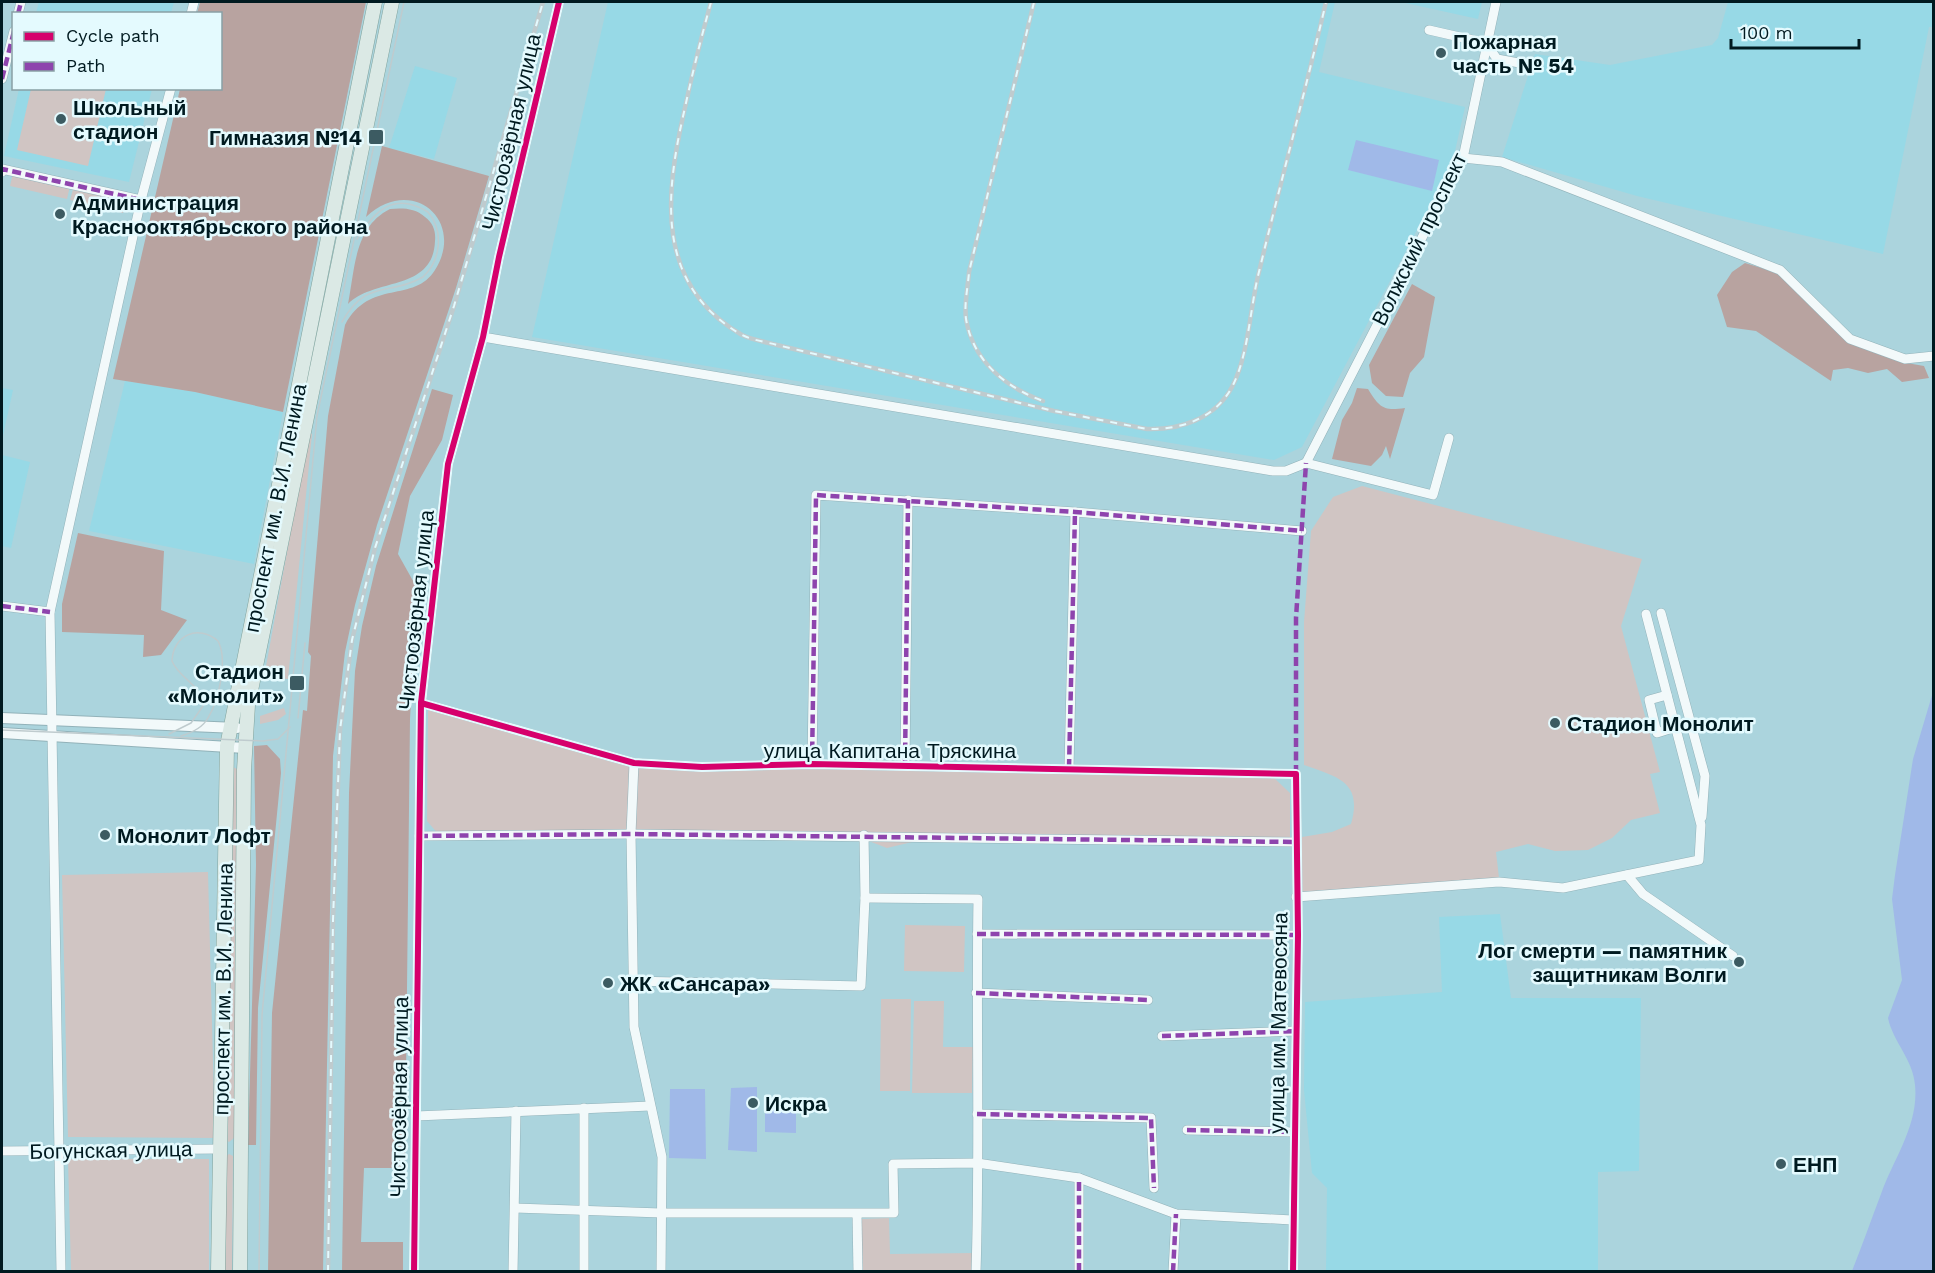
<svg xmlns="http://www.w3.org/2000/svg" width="1935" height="1273" font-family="'Work Sans',sans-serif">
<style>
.built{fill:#97d9e6}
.green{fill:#d0c5c3}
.forest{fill:#b8a3a0}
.water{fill:#a0b9e8}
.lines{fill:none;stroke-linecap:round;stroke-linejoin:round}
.minor-casing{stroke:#92b2b9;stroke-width:10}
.tertiary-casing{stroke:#92b2b9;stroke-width:12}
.primary-casing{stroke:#80a39d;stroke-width:15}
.minor{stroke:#f2f9fa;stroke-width:9}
.tertiary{stroke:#f2f9fa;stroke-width:10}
.primary{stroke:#dbe9e5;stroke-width:14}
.tram{stroke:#bfcbce;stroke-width:1.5}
.rail-casing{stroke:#bfcbce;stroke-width:4.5}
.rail{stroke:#e4fafe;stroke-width:2;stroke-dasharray:7;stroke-linecap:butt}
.quiet{stroke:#8e44ad;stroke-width:4.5;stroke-dasharray:9 4.5;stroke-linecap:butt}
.cycleway-casing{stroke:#e4fafe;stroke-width:10}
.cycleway{stroke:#d6006c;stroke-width:6}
.poi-dot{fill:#3c5b62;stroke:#e4fafe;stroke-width:2}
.labels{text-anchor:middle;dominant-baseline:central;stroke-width:5;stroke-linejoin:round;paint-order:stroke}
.poi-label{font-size:21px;font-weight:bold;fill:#001a20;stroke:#e4fafe;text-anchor:start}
.street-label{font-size:21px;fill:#001a20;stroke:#e4fafe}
</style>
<rect width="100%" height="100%" fill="#abd4dd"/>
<g class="built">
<path d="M39 2H174L171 13H36Z"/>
<path d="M608 2H1335L1319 72 1465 107 1452 164 1302 447 1274 460 532 337Z"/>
<path d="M1401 2H1482L1478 19Z"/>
<path d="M1728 2H1933V27H1929L1883 254 1637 196 1502 157 1535 54 1610 65 1712 45 1718 38Z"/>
<path d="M415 66 457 78 434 159 389 148Z"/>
<path d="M19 89H152L129 182 4 156Z"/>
<path d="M125 381 195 392 283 412 254 564 89 531Z"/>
<path d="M2 388 13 390 2 440Z"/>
<path d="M2 455 30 462 11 548 2 546Z"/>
<path d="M1500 914 1511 998H1641L1639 1171 1598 1172V1271H1326L1327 1188 1312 1173 1304 1090 1305 1002 1442 992 1439 917Z"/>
</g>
<g class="green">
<path d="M31 89H106L88 166 17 150Z"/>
<path d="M13 173 70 186 67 199 10 186Z"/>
<path d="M74 186 126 199 123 213 70 200Z"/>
<path d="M309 432 312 434 288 679 264 677Z"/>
<path d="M1362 486 1642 559 1621 626 1660 772 1650 774 1660 813 1631 820 1612 838 1588 850 1555 851 1528 844 1496 852 1499 878 1302 892V837L1332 832 1351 824C1363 782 1338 777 1304 765V622L1311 531 1333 497Z"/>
<path d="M284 708 286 714 278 720 260 724V716Z"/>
<path d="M428 710 634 766H812L1272 776 1290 793V839L937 836 887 848 866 840 439 835 427 821Z"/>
<path d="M231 766 237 769 234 1138 229 1142 226 1140Z"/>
<path d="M208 872 215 1138 68 1137 62 875Z"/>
<path d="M905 925 965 926 964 972 904 971Z"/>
<path d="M881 999H911L910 1091H880Z"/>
<path d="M914 1001H944L943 1047H973L972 1093H912Z"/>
<path d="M229 1154 233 1156 232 1271 225 1272 226 1156Z"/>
<path d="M68 1159H209V1271H71Z"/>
<path d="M889 1218 890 1254 975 1253 974 1271 861 1272 862 1219Z"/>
</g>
<g class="forest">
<path d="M200 2H366L283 412 195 392 113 379 180 89 220 88V14L197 13Z"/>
<path d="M382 146 489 176 456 288 377 525 355 605 345 652 333 756 323 1271H268L272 1013 303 710 307 711 311 656 308 652 328 416 345 325C370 278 414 304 435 270 466 221 412 174 366 217Z"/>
<path d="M390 209C403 208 415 208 425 217 433 223 436 231 435 241 433 292 375 277 348 304 355 269 354 227 390 209Z"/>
<path d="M1745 263 1778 273 1845 340 1901 362 1924 366 1929 378 1902 382 1887 369 1868 373 1848 368 1833 370 1831 381 1756 331 1727 327 1717 295 1732 272Z"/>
<path d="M1412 284 1435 297 1424 357 1410 373 1403 397 1386 396 1372 383 1369 365Z"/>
<path d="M1357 388 1368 389C1380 408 1383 411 1405 408L1390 459 1386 446 1382 455 1371 466 1332 459 1342 420 1352 403Z"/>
<path d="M432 389 453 395 442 440 410 496 398 554 417 588 410 719 405 1168H364L361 1242H403V1271H342L349 793 355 671 362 626 376 566Z"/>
<path d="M78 533 164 551 161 610 187 620 161 655 143 657 144 635 62 632V604Z"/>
<path d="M267 745 280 759 281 773 258 1008 256 1145H248L256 865 254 746Z"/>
</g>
<g class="water">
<path d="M1356 140 1439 160 1432 191 1348 170Z"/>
<path d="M1933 692V1271H1852C1862 1246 1871 1220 1881 1194 1894 1158 1919 1125 1915 1085 1913 1059 1893 1042 1888 1018L1902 980 1892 899 1895 875 1913 759Z"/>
<path d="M757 1087V1152L728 1150 731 1088Z"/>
<path d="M670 1089H705L706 1159 669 1158Z"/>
<path d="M765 1108H796V1133L765 1132Z"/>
</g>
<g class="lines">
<defs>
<g id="minor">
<path d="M18 14 21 2"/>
<path d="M191 14 194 2"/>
<path d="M1429 30 1486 43 1497 59 1530 65"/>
<path d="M2 79 14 31"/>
<path d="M1463 158 1502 162 1780 270 1850 339 1905 359 1934 356"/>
<path d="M2 172V169L141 200"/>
<path d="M483 337 1273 471H1286L1306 463 1433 495 1449 438"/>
<path d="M1306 463 1463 158 1496 2"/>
<path d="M2 606 50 612"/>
<path d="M1661 613 1705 776 1702 817"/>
<path d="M1667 695 1649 700 1657 733 1676 727"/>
<path d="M421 703 634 763 702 767 812 764 1296 774 1298 935 1293 1272"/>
<path d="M634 763 631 834 634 1027 662 1157 661 1272"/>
<path d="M812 764 816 495 1075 512 1302 531"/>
<path d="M905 765 908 500"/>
<path d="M1069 768 1075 512"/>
<path d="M419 836 631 834 1296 842"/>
<path d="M1627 875 1643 894 1733 956"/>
<path d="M1296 897 1499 882 1563 888 1699 860 1701 825 1646 614"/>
<path d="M865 898 978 899C976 1024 980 1148 976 1272"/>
<path d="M977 934 1298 935"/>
<path d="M632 981 861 986 865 898 864 835"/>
<path d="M976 993 1148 1000"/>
<path d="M1162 1036 1296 1031"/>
<path d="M977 1114 1151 1118 1154 1188"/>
<path d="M416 1116 650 1106"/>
<path d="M1187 1130 1294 1132"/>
<path d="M2 1151 220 1149"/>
<path d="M515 1208 661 1213H894L893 1164 977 1163 1079 1178 1176 1214 1292 1220"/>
<path d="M857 1214 858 1272"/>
<path d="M61 1272 50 612 141 200 171 88"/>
<path d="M414 1272 421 703 448 464 483 337 499 257 559 2"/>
<path d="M513 1272 516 1111"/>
<path d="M584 1272V1108"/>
<path d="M1079 1272V1178"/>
<path d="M1173 1272 1176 1214"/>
</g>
<g id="tertiary">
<path d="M2 718 237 728"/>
<path d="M2 733 245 748"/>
</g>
<g id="primary">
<path d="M218 1272 227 746 375 2"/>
<path d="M240 1272 244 770 248 705 392 2"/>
</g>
</defs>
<use href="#minor" class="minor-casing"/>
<use href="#tertiary" class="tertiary-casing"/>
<use href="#primary" class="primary-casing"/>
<use href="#minor" class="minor"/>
<use href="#tertiary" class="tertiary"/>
<use href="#primary" class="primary"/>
<g class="tram">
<path d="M342 322C367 278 388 297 423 277 441 260 444 231 428 212 394 191 374 211 357 239"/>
<path d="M298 718 305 643"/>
<path d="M2 730 263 741 278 739 290 727"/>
<path d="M169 734 191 723 203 706C203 685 179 679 172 661 173 635 198 624 218 641 228 660 219 700 208 718 203 727 191 733 181 736"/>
<path d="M259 1272 262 1015 317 416 404 2"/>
</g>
<defs>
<g id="rail">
<path d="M711 2C701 38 692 75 684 112 665 196 655 285 742 335 752 340 766 342 777 345L1054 411 1147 429C1180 430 1215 419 1232 387 1248 357 1250 310 1258 276 1280 184 1305 93 1326 2"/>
<path d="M1034 2 969 272C968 287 964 303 966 319 973 361 1005 387 1043 401"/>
<path d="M328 1272 333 920 340 730 352 640 375 548 454 306 543 2"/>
</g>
</defs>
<use href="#rail" class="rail-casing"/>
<use href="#rail" class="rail"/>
<g class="quiet">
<path d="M18 14 21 2"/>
<path d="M2 79 14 31"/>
<path d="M2 172V169L141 200"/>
<path d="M2 606 50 612"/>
<path d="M812 764 816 495 1075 512 1302 531"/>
<path d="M905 765 908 500"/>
<path d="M1069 768 1075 512"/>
<path d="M1296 774V618L1306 463"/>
<path d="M419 836 631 834 1296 842"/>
<path d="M977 934 1298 935"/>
<path d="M976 993 1148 1000"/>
<path d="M1162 1036 1296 1031"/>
<path d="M977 1114 1151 1118 1154 1188"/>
<path d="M1187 1130 1294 1132"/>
<path d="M1079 1272V1178"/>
<path d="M1173 1272 1176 1214"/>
</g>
<defs>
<g id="cycleway">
<path d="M421 703 634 763 702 767 812 764 1296 774 1298 935 1293 1272"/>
<path d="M414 1272 421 703 448 464 483 337 499 257 559 2"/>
</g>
</defs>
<use href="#cycleway" class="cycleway-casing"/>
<use href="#cycleway" class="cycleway"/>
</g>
<g class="poi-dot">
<circle cx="1441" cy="53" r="6"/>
<circle cx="61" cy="119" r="6"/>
<rect x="368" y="129" width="16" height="16" rx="3"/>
<circle cx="60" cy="214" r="6"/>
<rect x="289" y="675" width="16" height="16" rx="3"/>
<circle cx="1555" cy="723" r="6"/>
<circle cx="105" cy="835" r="6"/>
<circle cx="1739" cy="962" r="6"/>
<circle cx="608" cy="983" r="6"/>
<circle cx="753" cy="1103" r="6"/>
<circle cx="1781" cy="1164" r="6"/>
</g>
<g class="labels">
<g class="poi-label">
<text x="1453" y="41">Пожарная<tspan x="1453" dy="24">часть № 54</tspan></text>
<text x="73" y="107">Школьный<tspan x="73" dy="24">стадион</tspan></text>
<text x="362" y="137" text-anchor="end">Гимназия №14</text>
<text x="72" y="202">Администрация<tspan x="72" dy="24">Краснооктябрьского района</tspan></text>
<text x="284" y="671" text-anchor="end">Стадион<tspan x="284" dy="24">«Монолит»</tspan></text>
<text x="1567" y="723">Стадион Монолит</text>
<text x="117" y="835">Монолит Лофт</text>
<text x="1727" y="950" text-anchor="end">Лог смерти — памятник<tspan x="1727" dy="24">защитникам Волги</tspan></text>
<text x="620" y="983">ЖК «Сансара»</text>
<text x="765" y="1103">Искра</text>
<text x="1793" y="1164">ЕНП</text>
</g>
<g class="street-label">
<text transform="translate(511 132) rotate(-77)">Чистоозёрная улица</text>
<text transform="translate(1419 239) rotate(-64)">Волжский проспект</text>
<text transform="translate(275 508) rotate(-79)">проспект им. В.И. Ленина</text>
<text transform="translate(416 610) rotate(-84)">Чистоозёрная улица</text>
<text x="890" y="750">улица Капитана Тряскина</text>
<text transform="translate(223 989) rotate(-89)">проспект им. В.И. Ленина</text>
<text transform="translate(1278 1023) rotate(-89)">улица им. Матевосяна</text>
<text transform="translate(399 1097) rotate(-89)">Чистоозёрная улица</text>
<text transform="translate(111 1150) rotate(-1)">Богунская улица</text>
</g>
</g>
<rect width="1935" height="1273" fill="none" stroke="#001a20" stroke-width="6"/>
<rect x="12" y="12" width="210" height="78" fill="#e4fafe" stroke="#89a0a5" stroke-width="1.5"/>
<rect x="24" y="32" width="30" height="9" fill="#d6006c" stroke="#89a0a5" stroke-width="1.5"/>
<text x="66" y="42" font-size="18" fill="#001a20">Cycle path</text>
<rect x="24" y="62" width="30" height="9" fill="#8e44ad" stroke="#89a0a5" stroke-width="1.5"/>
<text x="66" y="72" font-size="18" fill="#001a20">Path</text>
<path d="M1731 39v9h128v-9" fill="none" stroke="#001a20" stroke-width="3"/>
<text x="1740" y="39" font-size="18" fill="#001a20" stroke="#e4fafe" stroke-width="4.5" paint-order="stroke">100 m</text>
</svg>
